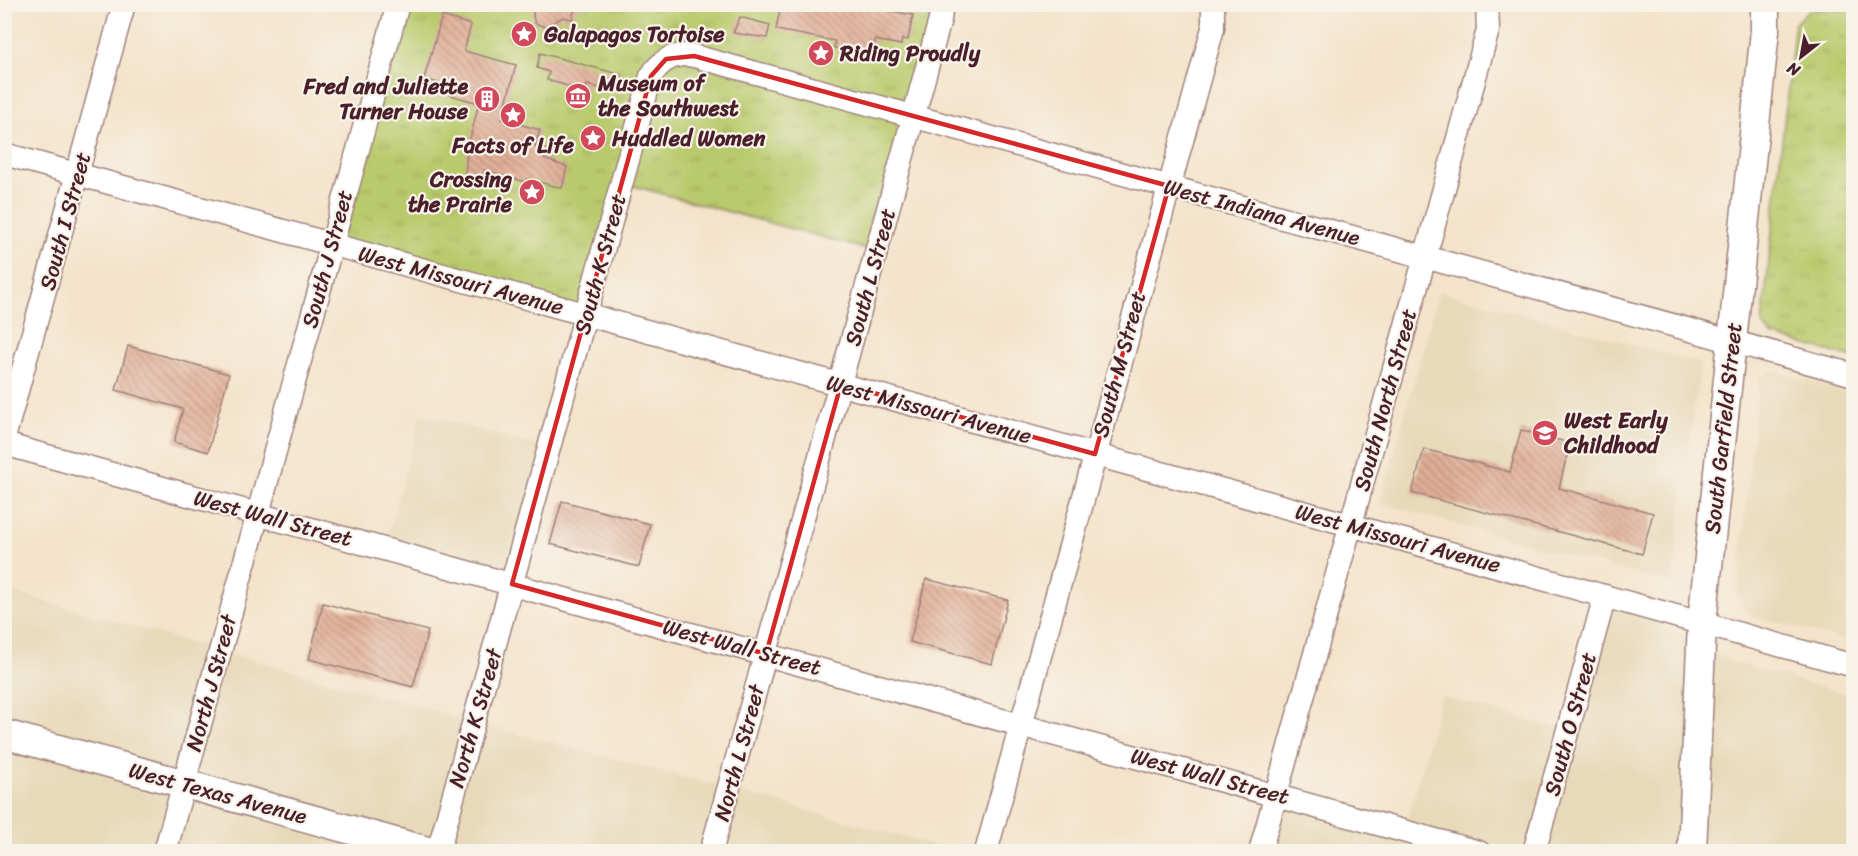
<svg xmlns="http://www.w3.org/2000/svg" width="1858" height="856" font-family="Sriracha,sans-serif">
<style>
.built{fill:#e8d9ba}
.park{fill:url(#park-tufts);stroke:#82744c;stroke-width:1.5}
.building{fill:url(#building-back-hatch)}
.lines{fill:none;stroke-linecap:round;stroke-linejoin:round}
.minor-casing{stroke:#9f817a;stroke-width:25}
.major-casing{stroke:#9f817a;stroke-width:31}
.minor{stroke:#fff;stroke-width:22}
.major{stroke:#fff;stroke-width:28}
.marked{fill:none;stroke:#d62828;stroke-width:4.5;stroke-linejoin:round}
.labels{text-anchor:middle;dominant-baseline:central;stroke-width:4.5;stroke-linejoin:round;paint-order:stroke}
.poi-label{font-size:22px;font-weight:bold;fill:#4a1f2b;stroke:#f7f3e8;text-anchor:start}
.street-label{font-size:22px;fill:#4a1f2b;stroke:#f7f3e8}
</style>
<defs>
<pattern id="park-tufts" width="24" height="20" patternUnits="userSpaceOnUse" patternTransform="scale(1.5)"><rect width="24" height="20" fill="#b9ca6c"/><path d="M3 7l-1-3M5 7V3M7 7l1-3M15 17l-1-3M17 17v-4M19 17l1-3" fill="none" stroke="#a1ad5e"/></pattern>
<pattern id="building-back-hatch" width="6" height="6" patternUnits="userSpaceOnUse" patternTransform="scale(1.5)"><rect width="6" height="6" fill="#e0ae96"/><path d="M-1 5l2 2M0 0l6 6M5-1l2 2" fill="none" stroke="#b88d7b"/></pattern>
</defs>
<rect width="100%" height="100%" fill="#f7f3e8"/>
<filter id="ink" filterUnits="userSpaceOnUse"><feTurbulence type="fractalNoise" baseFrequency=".0167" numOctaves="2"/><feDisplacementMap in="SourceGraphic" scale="12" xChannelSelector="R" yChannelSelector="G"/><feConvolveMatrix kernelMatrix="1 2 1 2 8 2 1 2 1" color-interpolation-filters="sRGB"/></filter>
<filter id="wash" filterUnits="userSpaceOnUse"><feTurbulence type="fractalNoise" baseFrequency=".008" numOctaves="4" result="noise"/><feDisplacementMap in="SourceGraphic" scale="24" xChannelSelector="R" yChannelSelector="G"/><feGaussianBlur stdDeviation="1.35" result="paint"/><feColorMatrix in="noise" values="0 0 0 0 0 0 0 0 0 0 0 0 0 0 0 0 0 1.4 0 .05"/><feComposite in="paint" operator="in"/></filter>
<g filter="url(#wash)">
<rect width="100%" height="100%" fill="#f4e3ca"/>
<g class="built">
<path d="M1439 291 1700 363 1672 584 1380 503Z"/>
<path d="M1771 370 1853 393V643L1748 614 1737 596 1759 379Z"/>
<path d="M421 414 549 449 512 584 384 549Z"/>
<path d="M4 590 473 722 729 789 954 851H5Z"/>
<path d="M1605 596 1732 662 1853 696V851L1261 852 1277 794 1405 830 1441 696 1568 731Z"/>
</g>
<g class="park">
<path d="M405 5H934L876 252 619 182 582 309 339 239Z"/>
<path d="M1809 10H1853V358L1771 335 1762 324 1795 23Z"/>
</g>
<g id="blocks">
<g class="building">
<path d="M534 4H585L574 11 572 19 563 17 545 27 535 23 533 17Z"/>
<path d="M781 4H887L886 10 913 15 908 40 902 39 901 45 875 40 873 55 834 48 835 41 776 30Z"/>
<path d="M442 16 471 25 464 51 516 65 502 119 540 130 535 147 547 149 544 159 567 167 562 188 527 179 526 182 484 170 482 180 465 174 467 151 479 103 450 95 452 87 424 79Z"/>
<path d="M740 17 770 25 767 38 733 33Z"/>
<path d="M540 53 622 75 617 92 587 85 585 91 547 80 549 72 537 68Z"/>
<path d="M128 346 229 374 208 452 174 442 183 409 116 390Z"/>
<path d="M1521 430 1570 443 1559 488 1653 513 1642 554 1412 493 1424 449 1510 472Z"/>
<path d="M562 501 650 524 639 567 550 544Z"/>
<path d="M926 579 1008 600 992 664 910 642Z"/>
<path d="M323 603 428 631 413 687 309 659Z"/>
</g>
</g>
</g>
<g filter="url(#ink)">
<use href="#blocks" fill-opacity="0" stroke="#9f817a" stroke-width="1.5"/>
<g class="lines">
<defs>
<g id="minor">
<path d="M4 154 1350 525 1854 666"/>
<path d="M4 438 124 4"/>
<path d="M4 444 1479 852"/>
<path d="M165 852 398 4"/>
<path d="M438 852 651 76C661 60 675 52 694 56L1854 375"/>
<path d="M711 852 940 20 942 4"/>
<path d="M986 852 1213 28V4"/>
<path d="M1260 852 1488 30 1487 4"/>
<path d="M1534 852 1605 596"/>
</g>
<g id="major">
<path d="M4 734 431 852"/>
<path d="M1692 852 1702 623 1765 31V4"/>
</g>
</defs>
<use href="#minor" class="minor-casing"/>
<use href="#major" class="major-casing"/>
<use href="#minor" class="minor"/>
<use href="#major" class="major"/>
</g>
</g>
<path class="marked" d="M694 56 1169 186 1095 454 841 384 766 654 512 584 651 76 666 59Z"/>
<defs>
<symbol id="sight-disc" viewBox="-11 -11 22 22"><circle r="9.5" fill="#d1495b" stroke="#f7f3e8"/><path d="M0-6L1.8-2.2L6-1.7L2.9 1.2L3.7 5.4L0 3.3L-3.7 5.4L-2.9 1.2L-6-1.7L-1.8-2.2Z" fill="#fff"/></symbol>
<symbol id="museum-disc" viewBox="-11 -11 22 22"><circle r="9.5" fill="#d1495b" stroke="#f7f3e8"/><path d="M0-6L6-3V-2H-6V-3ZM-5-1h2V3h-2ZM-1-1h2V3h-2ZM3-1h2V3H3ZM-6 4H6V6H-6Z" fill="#fff"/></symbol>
<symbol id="building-disc" viewBox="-11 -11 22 22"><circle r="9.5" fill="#d1495b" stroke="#f7f3e8"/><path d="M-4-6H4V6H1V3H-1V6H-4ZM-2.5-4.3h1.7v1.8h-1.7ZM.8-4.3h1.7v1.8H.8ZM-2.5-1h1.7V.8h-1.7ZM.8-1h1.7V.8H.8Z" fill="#fff"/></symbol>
<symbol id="school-disc" viewBox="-11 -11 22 22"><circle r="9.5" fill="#d1495b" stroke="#f7f3e8"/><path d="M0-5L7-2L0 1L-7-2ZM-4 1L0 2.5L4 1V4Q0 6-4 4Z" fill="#fff"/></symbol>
</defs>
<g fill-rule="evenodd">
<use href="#sight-disc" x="509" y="19" width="30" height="30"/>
<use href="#sight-disc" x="806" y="38" width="30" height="30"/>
<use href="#museum-disc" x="563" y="81" width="30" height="30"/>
<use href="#building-disc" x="472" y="84" width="30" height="30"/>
<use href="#sight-disc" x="498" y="100" width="30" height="30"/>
<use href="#sight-disc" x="578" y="123" width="30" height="30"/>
<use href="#sight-disc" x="517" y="177" width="30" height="30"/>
<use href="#school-disc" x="1530" y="418" width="30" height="30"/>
</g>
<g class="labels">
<g class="poi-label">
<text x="544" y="34">Galapagos Tortoise</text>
<text x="840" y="53">Riding Proudly</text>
<text x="598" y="83">Museum of<tspan x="598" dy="25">the Southwest</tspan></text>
<text x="468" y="86" text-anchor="end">Fred and Juliette<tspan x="468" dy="25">Turner House</tspan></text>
<text x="612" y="138">Huddled Women</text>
<text x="513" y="145" text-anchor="middle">Facts of Life</text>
<text x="512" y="179" text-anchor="end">Crossing<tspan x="512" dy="25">the Prairie</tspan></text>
<text x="1564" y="420">West Early<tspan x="1564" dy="25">Childhood</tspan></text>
</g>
<g class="street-label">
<text transform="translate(1262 212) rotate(15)">West Indiana Avenue</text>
<text transform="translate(65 221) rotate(-75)">South I Street</text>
<text transform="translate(327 259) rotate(-75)">South J Street</text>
<text transform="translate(600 264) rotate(-75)">South K Street</text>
<text transform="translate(870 277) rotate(-75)">South L Street</text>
<text transform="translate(461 280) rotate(15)">West Missouri Avenue</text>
<text transform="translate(1119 364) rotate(-75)">South M Street</text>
<text transform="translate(1385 400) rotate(-75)">South North Street</text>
<text transform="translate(929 409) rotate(15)">West Missouri Avenue</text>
<text transform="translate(1723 428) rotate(-84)">South Garfield Street</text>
<text transform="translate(273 518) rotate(15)">West Wall Street</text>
<text transform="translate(1398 538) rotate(15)">West Missouri Avenue</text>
<text transform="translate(742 647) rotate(15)">West Wall Street</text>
<text transform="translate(211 683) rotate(-75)">North J Street</text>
<text transform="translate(475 718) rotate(-74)">North K Street</text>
<text transform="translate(1570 724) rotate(-75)">South O Street</text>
<text transform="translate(739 753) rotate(-75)">North L Street</text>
<text transform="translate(1210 776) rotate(15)">West Wall Street</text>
<text transform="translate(218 793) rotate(15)">West Texas Avenue</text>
</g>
</g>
<rect width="1858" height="856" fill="none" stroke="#f7f3e8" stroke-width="24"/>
<g transform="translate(1801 57) rotate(211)" stroke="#f7f3e8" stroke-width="4.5" paint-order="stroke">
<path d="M0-4.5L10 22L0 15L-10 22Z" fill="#4a1f2b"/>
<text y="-9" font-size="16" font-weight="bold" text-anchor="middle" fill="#4a1f2b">N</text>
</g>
</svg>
